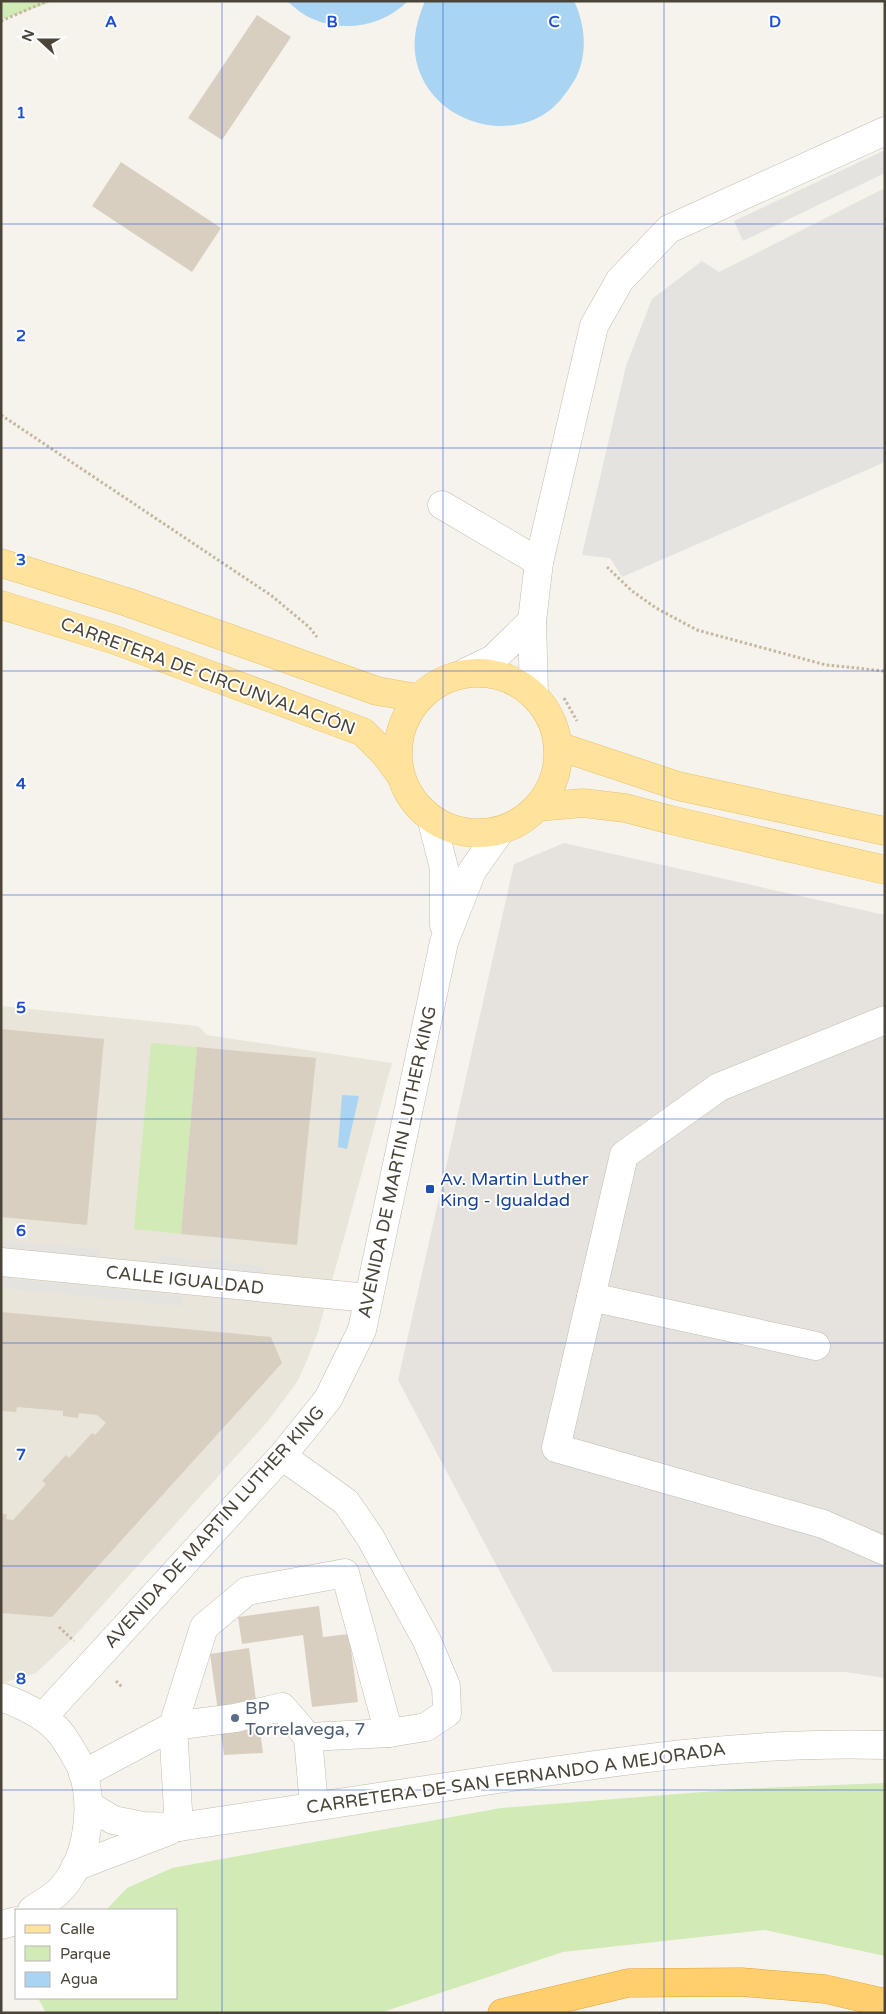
<svg xmlns="http://www.w3.org/2000/svg" width="886" height="2014" font-family="'Varela Round',sans-serif">
<style>
.residential{fill:#eae5da}
.industrial{fill:#e6e2dd}
.green{fill:#d2eab5}
.parking{fill:#e5e3e0}
.water{fill:#a9d4f2}
.building{fill:#d8cfc1}
.lines{fill:none;stroke-linecap:round;stroke-linejoin:round}
.minor-casing{stroke:#c2bbae;stroke-width:29}
.major-casing{stroke:#e6c16a;stroke-width:29}
.highway-casing{stroke:#e0a43c;stroke-width:29}
.path{stroke:#c4b79f;stroke-width:3;stroke-dasharray:2.5 2.5;stroke-linecap:butt}
.minor{stroke:#fff;stroke-width:28}
.major{stroke:#ffe39c;stroke-width:28}
.highway{stroke:#ffcf6e;stroke-width:28}
.grid{fill:none;stroke:#1d4ed8;stroke-width:1;stroke-opacity:0.55}
.transit-dot{fill:#1a4fb4;stroke:#fff;stroke-width:2}
.service-dot{fill:#5c6f8a;stroke:#fff;stroke-width:2}
.labels{text-anchor:middle;dominant-baseline:central;stroke-width:4;stroke-linejoin:round;paint-order:stroke}
.street-label{font-size:18px;fill:#4b4439;stroke:#fff}
.transit-label{font-size:18px;fill:#164399;stroke:#fff;text-anchor:start}
.service-label{font-size:18px;fill:#4e5e75;stroke:#fff;text-anchor:start}
.grid-label{font-size:16px;text-anchor:middle;font-weight:bold;fill:#1d4ed8;stroke:#fff;stroke-width:4;stroke-linejoin:round;paint-order:stroke}
</style>
<rect width="100%" height="100%" fill="#f6f3ec"/>
<path class="residential" d="M1 1006 198 1026 207 1035 392 1063 318 1332 305 1365 297 1382 268 1421 72 1639 36 1673 7 1682H1Z"/>
<path class="industrial" d="M564 843 885 915V1678L845 1672H553L398 1380 514 864Z"/>
<g class="green">
<path d="M1 1H54L1 20Z"/>
<path d="M151 1043 197 1047 181 1234 134 1229Z"/>
<path d="M885 1783V1956L765 1930 563 1952 380 2013H46L38 1998H176V1910H106L127 1888 172 1868 501 1808 740 1789Z"/>
</g>
<g class="parking">
<path d="M885 150V173L743 241 734 221Z"/>
<path d="M885 188V462L622 577 610 558 582 555 626 366 652 299 702 261 719 272Z"/>
<path d="M1 1240 101 1250 100 1260 1 1250Z"/>
<path d="M161 1256 264 1266 263 1274 159 1264Z"/>
<path d="M1 1278 183 1296 182 1306 1 1288Z"/>
</g>
<g class="water">
<path d="M287 1H408C383 26 345 33 313 19 304 16 294 7 287 1Z"/>
<path d="M425 1H574C586 26 588 57 574 81 566 94 556 107 543 115 493 144 422 113 415 53 413 35 418 18 425 1Z"/>
<path d="M342 1095 359 1096 347 1149 338 1147Z"/>
</g>
<g class="building">
<path d="M257 15 291 37 222 140 188 118Z"/>
<path d="M121 162 221 228 192 272 92 206Z"/>
<path d="M1 1029 104 1039 87 1225 1 1217Z"/>
<path d="M197 1047 316 1058 297 1245 181 1234Z"/>
<path d="M1 1312 271 1337 282 1363 52 1617 1 1613V1514H7L6 1519 13 1520 46 1484 42 1481 66 1455 69 1458 92 1433 95 1435 106 1423 97 1415 79 1413 78 1418 63 1416V1411L17 1407 16 1412 1 1411Z"/>
<path d="M319 1606 323 1637 349 1634 358 1702 312 1707 303 1635 242 1644 238 1617Z"/>
<path d="M249 1648 263 1753 224 1755 210 1654Z"/>
</g>
<g class="lines">
<defs>
<g id="minor">
<path d="M442 505 539 562"/>
<path d="M466 672 493 659 532 621"/>
<path d="M534 694 532 621 539 562 594 326 620 280 669 229 885 131"/>
<path d="M432 821 444 868V925"/>
<path d="M885 1020 719 1087 624 1155 556 1448 823 1524 885 1551"/>
<path d="M1 1262 368 1298"/>
<path d="M591 1297 816 1346"/>
<path d="M1 1697C23 1705 48 1717 62 1735 68 1744 81 1765 84 1775 94 1813 87 1865 57 1893 50 1899 40 1905 32 1910"/>
<path d="M43 1717 282 1456 328 1399 362 1330 444 942 472 871 500 831"/>
<path d="M308 1737 314 1806"/>
<path d="M83 1774 173 1726 235 1718 282 1707 308 1737 389 1733 426 1727 447 1713 446 1686 427 1641 370 1537 346 1502 282 1456"/>
<path d="M90 1806 113 1820 143 1826 179 1827C287 1810 396 1794 505 1778 631 1759 757 1741 885 1745"/>
<path d="M179 1827 173 1726 204 1627 247 1591 345 1573 389 1733"/>
<path d="M75 1867 169 1831"/>
<path d="M1 1925 16 1921"/>
</g>
<g id="major">
<path d="M1 563 127 602 377 691 418 698"/>
<path d="M1 605 115 640 363 732 385 754 399 773"/>
<circle cx="478" cy="753" r="80"/>
<path d="M558 746 678 786 885 831"/>
<path d="M537 807 583 803 625 808 671 820 885 870"/>
</g>
<path id="highway" d="M502 2013 628 1983 741 1982 825 1989 885 2003"/>
</defs>
<use href="#minor" class="minor-casing"/>
<use href="#major" class="major-casing"/>
<use href="#highway" class="highway-casing"/>
<g class="path">
<path d="M1 21 47 1"/>
<path d="M1 415 272 596 309 627 317 637"/>
<path d="M607 567 632 591 656 608 697 630 826 665 885 671"/>
<path d="M564 698 577 721"/>
<path d="M59 1627 74 1641"/>
<path d="M116 1681 123 1688"/>
</g>
<use href="#minor" class="minor"/>
<use href="#major" class="major"/>
<use href="#highway" class="highway"/>
</g>
<path class="grid" d="M222 1V2013M443 1V2013M664 1V2013M1 224H885M1 448H885M1 671H885M1 895H885M1 1119H885M1 1343H885M1 1566H885M1 1790H885"/>
<rect class="transit-dot" x="425" y="1184" width="10" height="10" rx="2.5"/>
<circle class="service-dot" cx="235" cy="1718" r="5"/>
<g class="labels">
<g class="street-label">
<text transform="translate(208 676) rotate(20)">CARRETERA DE CIRCUNVALACIÓN</text>
<text transform="translate(397 1162) rotate(-78)">AVENIDA DE MARTIN LUTHER KING</text>
<text transform="translate(185 1280) rotate(6)">CALLE IGUALDAD</text>
<text transform="translate(214 1527) rotate(-48)">AVENIDA DE MARTIN LUTHER KING</text>
<text transform="translate(516 1778) rotate(-8)">CARRETERA DE SAN FERNANDO A MEJORADA</text>
</g>
<g class="transit-label">
<text x="440" y="1179">Av. Martin Luther<tspan x="440" dy="21">King - Igualdad</tspan></text>
</g>
<g class="service-label">
<text x="245" y="1708">BP<tspan x="245" dy="21">Torrelavega, 7</tspan></text>
</g>
</g>
<g class="grid-label">
<text x="111" y="27">A</text>
<text x="332" y="27">B</text>
<text x="554" y="27">C</text>
<text x="775" y="27">D</text>
<text x="21" y="118">1</text>
<text x="21" y="341">2</text>
<text x="21" y="565">3</text>
<text x="21" y="789">4</text>
<text x="21" y="1013">5</text>
<text x="21" y="1236">6</text>
<text x="21" y="1460">7</text>
<text x="21" y="1684">8</text>
</g>
<rect width="886" height="2014" fill="none" stroke="#4b4439" stroke-width="5"/>
<rect x="15" y="1909" width="162" height="90" fill="#ffffff" stroke="#b7b4b0"/>
<rect x="25" y="1925" width="25" height="8" fill="#ffe39c" stroke="#b7b4b0"/>
<text x="60" y="1934" font-size="15" fill="#4b4439">Calle</text>
<rect x="25" y="1946" width="25" height="15" fill="#d2eab5" stroke="#b7b4b0"/>
<text x="60" y="1959" font-size="15" fill="#4b4439">Parque</text>
<rect x="25" y="1972" width="25" height="15" fill="#a9d4f2" stroke="#b7b4b0"/>
<text x="60" y="1984" font-size="15" fill="#4b4439">Agua</text>
<g transform="translate(40 40) rotate(291)" stroke="#ffffff" stroke-width="4" paint-order="stroke">
<path d="M0-4L9 19L0 12L-9 19Z" fill="#4b4439"/>
<text y="-8" font-size="14" font-weight="bold" text-anchor="middle" fill="#4b4439">N</text>
</g>
</svg>
